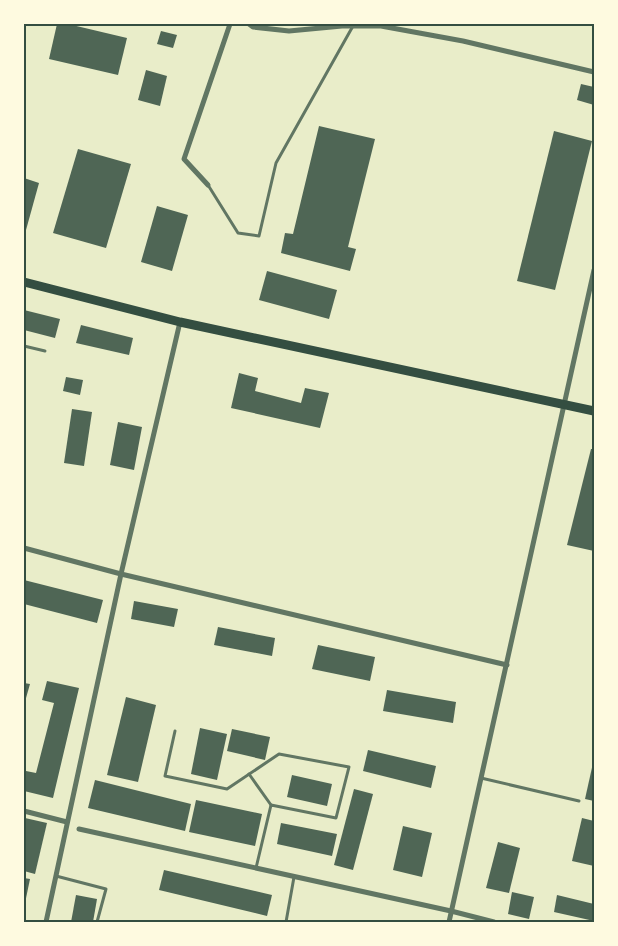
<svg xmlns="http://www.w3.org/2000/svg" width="618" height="946" font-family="'Work Sans',sans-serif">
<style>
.building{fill:#4f6655}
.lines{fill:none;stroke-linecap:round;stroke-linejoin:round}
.service{stroke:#617663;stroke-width:3}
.minor{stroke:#617663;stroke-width:5}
.secondary{stroke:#344e41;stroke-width:9}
.neatline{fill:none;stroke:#344e41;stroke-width:2}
</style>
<rect width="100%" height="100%" fill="#e9edc9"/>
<g class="building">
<path d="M57 24H68L127 38 118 75 49 59Z"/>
<path d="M161 31 177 35 173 48 157 44Z"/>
<path d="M146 70 167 76 160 106 138 100Z"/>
<path d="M581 84 594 87V105L577 100Z"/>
<path d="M319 126 375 139 348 247 356 249 350 271 281 253 285 233 293 234Z"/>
<path d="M554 131 592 141 555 290 517 281Z"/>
<path d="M78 149 131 164 106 248 53 233Z"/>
<path d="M24 178 39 183 26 230 24 229Z"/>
<path d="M157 206 188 215 172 271 141 262Z"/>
<path d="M267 271 337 290 329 319 259 300Z"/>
<path d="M24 310 60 319 55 338 24 330Z"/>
<path d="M81 325 133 338 129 355 76 343Z"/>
<path d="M239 373 258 378 255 391 301 403 305 388 329 393 320 428 231 408Z"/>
<path d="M66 377 83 380 80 395 63 391Z"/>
<path d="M72 409 92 412 84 466 64 463Z"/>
<path d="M118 422 142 427 134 470 110 465Z"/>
<path d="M591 449H594V551L567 545Z"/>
<path d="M24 580 103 600 97 623 24 604Z"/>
<path d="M134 601 178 609 174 627 131 619Z"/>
<path d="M218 627 275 638 272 656 214 645Z"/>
<path d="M318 645 375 657 370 681 312 669Z"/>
<path d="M47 681 79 688 53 798 24 791 26 771 36 773 54 703 42 700Z"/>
<path d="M24 683 30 684 24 705Z"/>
<path d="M387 690 456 702 453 723 383 711Z"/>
<path d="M126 697 156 705 138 782 107 775Z"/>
<path d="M200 728 227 734 217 780 191 774Z"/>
<path d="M232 729 270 737 265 760 227 751Z"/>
<path d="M368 750 436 766 431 788 363 771Z"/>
<path d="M593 763H594V801L585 799Z"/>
<path d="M292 775 332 784 327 806 287 797Z"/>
<path d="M95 780 191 804 185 831 88 808Z"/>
<path d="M354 789 373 794 353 870 334 865Z"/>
<path d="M196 800 262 814 255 846 189 832Z"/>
<path d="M25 818 47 823 35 874 24 871Z"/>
<path d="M582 818 594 821V866L572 861Z"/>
<path d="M281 823 337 834 332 856 277 844Z"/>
<path d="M403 826 432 833 422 877 393 870Z"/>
<path d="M498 842 520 848 509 893 486 888Z"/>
<path d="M164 870 272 895 267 916 159 890Z"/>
<path d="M24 878 30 879 25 903H24Z"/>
<path d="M512 892 534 897 529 919 508 914Z"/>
<path d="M76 895 97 899 93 922H71Z"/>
<path d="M557 895 594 904V921L554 912Z"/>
</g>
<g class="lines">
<g class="service">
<path d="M208 185 238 233 259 236 276 163 353 26"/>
<path d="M24 346 45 351"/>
<path d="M175 731 165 776 227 789 279 754 349 767 336 818 271 805 256 868"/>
<path d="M249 774 271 805"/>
<path d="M481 778 579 801"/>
<path d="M56 876 106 889 97 922"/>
<path d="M286 922 294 877"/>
</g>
<g class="minor">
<path d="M249 24 253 27 289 31 342 26H381L463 41 594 72"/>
<path d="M208 185 184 159 230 24"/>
<path d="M24 548 121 574 507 665"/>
<path d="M24 811 67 822"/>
<path d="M79 829 451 911 494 922"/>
<path d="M46 922 121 574 180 322"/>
<path d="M449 922 594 270"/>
</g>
<path class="secondary" d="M24 282 180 322 594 411"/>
</g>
<rect width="618" height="946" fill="none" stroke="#fefae0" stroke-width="50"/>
<rect x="25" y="25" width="568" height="896" class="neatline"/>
</svg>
